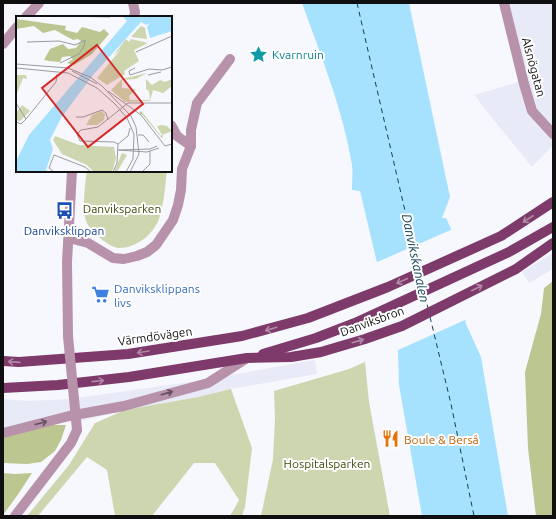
<svg xmlns="http://www.w3.org/2000/svg" width="556" height="519" font-family="Ubuntu,sans-serif">
<style>
.built{fill:#e8eaf7}
.green{fill:#ced6b0}
.forest{fill:#bbc691}
.water{fill:#a6e2fe}
.pier{fill:#f7f8fe}
.lines{fill:none;stroke-linecap:round;stroke-linejoin:round}
.ferry{stroke:#0f4154;stroke-width:1;stroke-dasharray:5 4;stroke-linecap:butt}
.minor{stroke:#b891ab;stroke-width:10}
.major{stroke:#7d3a6a;stroke-width:10}
.minor-bridge{stroke:#b891ab;stroke-width:10}
.oneway{stroke:#b189a6}
.oneway2{stroke:#64505e}
.labels{text-anchor:middle;dominant-baseline:central;stroke-width:4;stroke-linejoin:round;paint-order:stroke}
.culture-label{font-size:12px;fill:#0d838f;stroke:#fff;text-anchor:start}
.street-label{font-size:12px;fill:#0f0f11;stroke:#fff}
.park-label{font-size:12px;fill:#424b0f;stroke:#fff}
.transit-label{font-size:12px;fill:#164399;stroke:#fff}
.shop-label{font-size:12px;fill:#366cbe;stroke:#fff;text-anchor:start}
.food-label{font-size:12px;fill:#c56008;stroke:#fff;text-anchor:start}
.water-label{font-size:13px;font-style:italic;fill:#0f4154;stroke:#fff}
.inset-river{fill:none;stroke:#a6e2fe;stroke-width:2}
.inset-road{fill:none;stroke:#9a9b9f;stroke-width:1}
.view{fill:#d62828;fill-opacity:0.15;stroke:#d62828;stroke-width:2}
.inset-edge{fill:none;stroke:#0f0f11;stroke-width:2}
</style>
<rect width="100%" height="100%" fill="#f7f8fe"/>
<g class="built">
<path d="M503 3H553V145L532 167 483 107 475 95 521 81Z"/>
<path d="M553 253V269L529 283 522 272Z"/>
<path d="M315 360 317 374 231 389 198 397 125 410 85 420 55 423 3 436V399L29 401 68 399 191 382Z"/>
</g>
<g class="green">
<path d="M87 171H167C165 187 164 204 159 219 153 235 136 248 119 248 110 248 93 233 88 225 81 214 85 184 87 171Z"/>
<path d="M365 362 369 402 390 516H261L273 459 275 418 274 391 349 369Z"/>
<path d="M231 389 252 448 245 507 242 516H230L239 500 215 463H194L152 516H115L107 470 87 457 38 516H27L69 465 95 423 125 410 198 397Z"/>
</g>
<g class="forest">
<path d="M553 281V516H536L528 448 525 372 541 314 544 288Z"/>
<path d="M37 425H66L61 440 55 451 41 462 27 464 3 463V428Z"/>
<path d="M3 473 15 474 32 473 19 493 3 515Z"/>
</g>
<path class="water" d="M302 3H409L450 197 442 218H446L451 229 466 324 481 357 508 516H422L399 385 398 351 360 191 352 190C352 182 353 173 352 165 343 110 321 56 302 3Z"/>
<path class="pier" d="M453 229 467 319 396 351 375 263Z"/>
<g class="lines">
<g class="ferry">
<path d="M357 3 418 267"/>
<path d="M421 278 423 287"/>
<path d="M425 296 428 308"/>
<path d="M430 317 451 404 474 516"/>
</g>
<g class="minor">
<path d="M133 3 135 12 134 17"/>
<path d="M504 3 524 84 532 111 553 134"/>
<path d="M26 17 39 3"/>
<path d="M3 44 17 27"/>
<path d="M171 125 177 136 191 146"/>
<path d="M69 238 88 243 113 258 124 259 137 256 147 252 156 245 173 220 178 205 181 190 182 169 191 146V130L197 103 230 59"/>
<path d="M68 336 67 262 72 171"/>
<path d="M3 433 69 416 124 406 208 383 247 358"/>
<path d="M15 516 71 443 77 430"/>
</g>
<g class="major">
<path d="M263 354 316 338 355 323 509 252 553 227"/>
<path d="M3 361 19 362 128 354 242 336 308 318 388 287 501 236 553 202"/>
<path d="M3 388 58 385 129 377 247 358 291 357 321 352 365 339 402 326 516 269 553 243"/>
</g>
<path class="minor-bridge" d="M68 336 77 430"/>
</g>
<defs><path id="oneway-shaft" d="M-6 0H5M1.5-3L5.5 0L1.5 3" fill="none" stroke-width="1.6" stroke-linecap="round" stroke-linejoin="round"/></defs>
<g class="oneway">
<use href="#oneway-shaft" transform="translate(528 219) rotate(147)"/>
<use href="#oneway-shaft" transform="translate(402 281) rotate(156)"/>
<use href="#oneway-shaft" transform="translate(477 288) rotate(-27)"/>
<use href="#oneway-shaft" transform="translate(271 329) rotate(164)"/>
<use href="#oneway-shaft" transform="translate(358 341) rotate(-16)"/>
<use href="#oneway-shaft" transform="translate(143 352) rotate(171)"/>
<use href="#oneway-shaft" transform="translate(14 362) rotate(-176)"/>
<use href="#oneway-shaft" transform="translate(98 381) rotate(-6)"/>
</g>
<g class="oneway2">
<use href="#oneway-shaft" transform="translate(167 393) rotate(-16)"/>
<use href="#oneway-shaft" transform="translate(41 423) rotate(-15)"/>
</g>
<defs>
<symbol id="sight-bare" viewBox="-9 -9 18 18"><path d="M0-6L1.8-2.2L6-1.7L2.9 1.2L3.7 5.4L0 3.3L-3.7 5.4L-2.9 1.2L-6-1.7L-1.8-2.2Z" fill="#0f9aa8" stroke="#fff" stroke-width="2.5" paint-order="stroke"/></symbol>
<symbol id="bus-bare" viewBox="-9 -9 18 18"><path d="M-5-6H5V4H4V6H2V4H-2V6H-4V4H-5ZM-3.5-4V0h7V-4ZM-3.5 1.2v1.5H-2V1.2ZM2 1.2v1.5H3.5V1.2Z" fill="#1a4fb4" stroke="#fff" stroke-width="2.5" paint-order="stroke"/></symbol>
<symbol id="supermarket-bare" viewBox="-9 -9 18 18"><path d="M-6-5.5h2.5l.6 2H6L4.5 2H-2.5L-4.4-4H-6ZM-1.5 3.2a1.3 1.3 0 1 0 .1 0ZM3 3.2a1.3 1.3 0 1 0 .1 0Z" fill="#3f7fe0" stroke="#fff" stroke-width="2.5" paint-order="stroke"/></symbol>
<symbol id="restaurant-bare" viewBox="-9 -9 18 18"><path d="M-5-6h1v4h1v-4h1v4h1v-4h1v5L-1.5 .5V6h-2V.5L-5-1ZM5-6V6H3V1.5H1.5Q1.5-4 5-6Z" fill="#e8710a" stroke="#fff" stroke-width="2.5" paint-order="stroke"/></symbol>
</defs>
<g fill-rule="evenodd">
<use href="#sight-bare" x="246" y="42" width="25" height="25"/>
<use href="#bus-bare" x="52" y="198" width="25" height="25"/>
<use href="#supermarket-bare" x="88" y="282" width="25" height="25"/>
<use href="#restaurant-bare" x="378" y="426" width="25" height="25"/>
</g>
<g class="labels">
<g class="culture-label">
<text x="272" y="54">Kvarnruin</text>
</g>
<g class="street-label">
<text transform="translate(534 67) rotate(75)">Alsnögatan</text>
<text transform="translate(372 321) rotate(-20)">Danviksbron</text>
<text transform="translate(155 336) rotate(-8)">Värmdövägen</text>
</g>
<g class="park-label">
<text x="122" y="208">Danviksparken</text>
<text x="327" y="463">Hospitalsparken</text>
</g>
<g class="transit-label">
<text x="64" y="230">Danviksklippan</text>
</g>
<g class="shop-label">
<text x="114" y="288">Danviksklippans<tspan x="114" dy="14">livs</tspan></text>
</g>
<g class="food-label">
<text x="404" y="439">Boule &amp; Berså</text>
</g>
<g class="water-label">
<text transform="translate(416 258) rotate(78)">Danvikskanalen</text>
</g>
</g>
<g transform="translate(16 16)">
<rect width="156" height="156" fill="#f7f8fe"/>
<path d="M125 10 129 12 131 23 115 21ZM110 23 113 26 115 23 132 27 118 34 123 45 108 55 109 58 91 69 81 62 105 33 97 40ZM131 57 120 63 106 64V72L120 73 113 80 114 84H134L133 75 130 73V63L136 69 144 64 149 66 156 63V70L147 77 137 74 134 85 109 86 95 74 106 63ZM0 59H10L11 63 7 62 0 80ZM6 89 14 95 4 105 0 104V97ZM85 95 89 98 88 104 81 109H70L76 99ZM146 109 151 110 156 115 146 119 141 110ZM39 120 63 129 98 131 100 142 97 153 95 156H78L71 149 46 138 37 124ZM106 137 111 139 101 156H98Z" fill="#ced6b0"/>
<path d="M0 3 50 10 49 14 61 17 66 11 84 16 88 13 93 18 76 38 58 49 51 47 57 43 54 40 46 41 44 46 33 45 28 44 34 33 47 28 52 33 60 32 65 25 62 23 57 24 39 14 27 17 18 10 0 13ZM125 95 145 120 147 119 146 122 126 98H123Z" fill="#bbc691"/>
<path d="M106 0H156V15L134 22 131 11 134 7 130 9 125 6 77 59 45 102 34 124 37 133 30 154 33 156H0V145L13 119 111 5Z" fill="#a6e2fe"/>
<path class="inset-river" d="M71 59 118 2 116 0M15 156 27 113 65 66"/>
<path class="inset-road" d="M0 0H42M47 0 94 1M11 26 43 25 59 29 69 24 68 30 63 38 44 47M120 36 156 20M0 48 52 52 74 61 86 70 115 100 120 111 123 138 114 156M0 52 52 57 81 72 99 88 111 102 118 118 117 143 110 156M119 52 113 55 114 59 133 53 146 54 156 51M56 55 81 68M132 59 145 56M92 75 125 99 149 130 156 128M0 87 10 103M60 101H67L86 94 90 97 92 104M0 106 5 108 10 103 40 66 41 58M122 119H127L133 126M102 128 98 126 64 125 61 118 65 114 82 111 112 87H156M102 128 112 120 114 112M102 134 131 136 143 132M103 134 134 133 141 130M38 156 33 152 38 139 69 151 75 156M97 156 101 147 102 128M126 156 134 148V135"/>
<path class="view" d="M81 29 127 88 72 131 26 72Z"/>
<rect width="156" height="156" class="inset-edge"/>
</g>
<rect width="556" height="519" fill="none" stroke="#0f0f11" stroke-width="8"/>
</svg>
